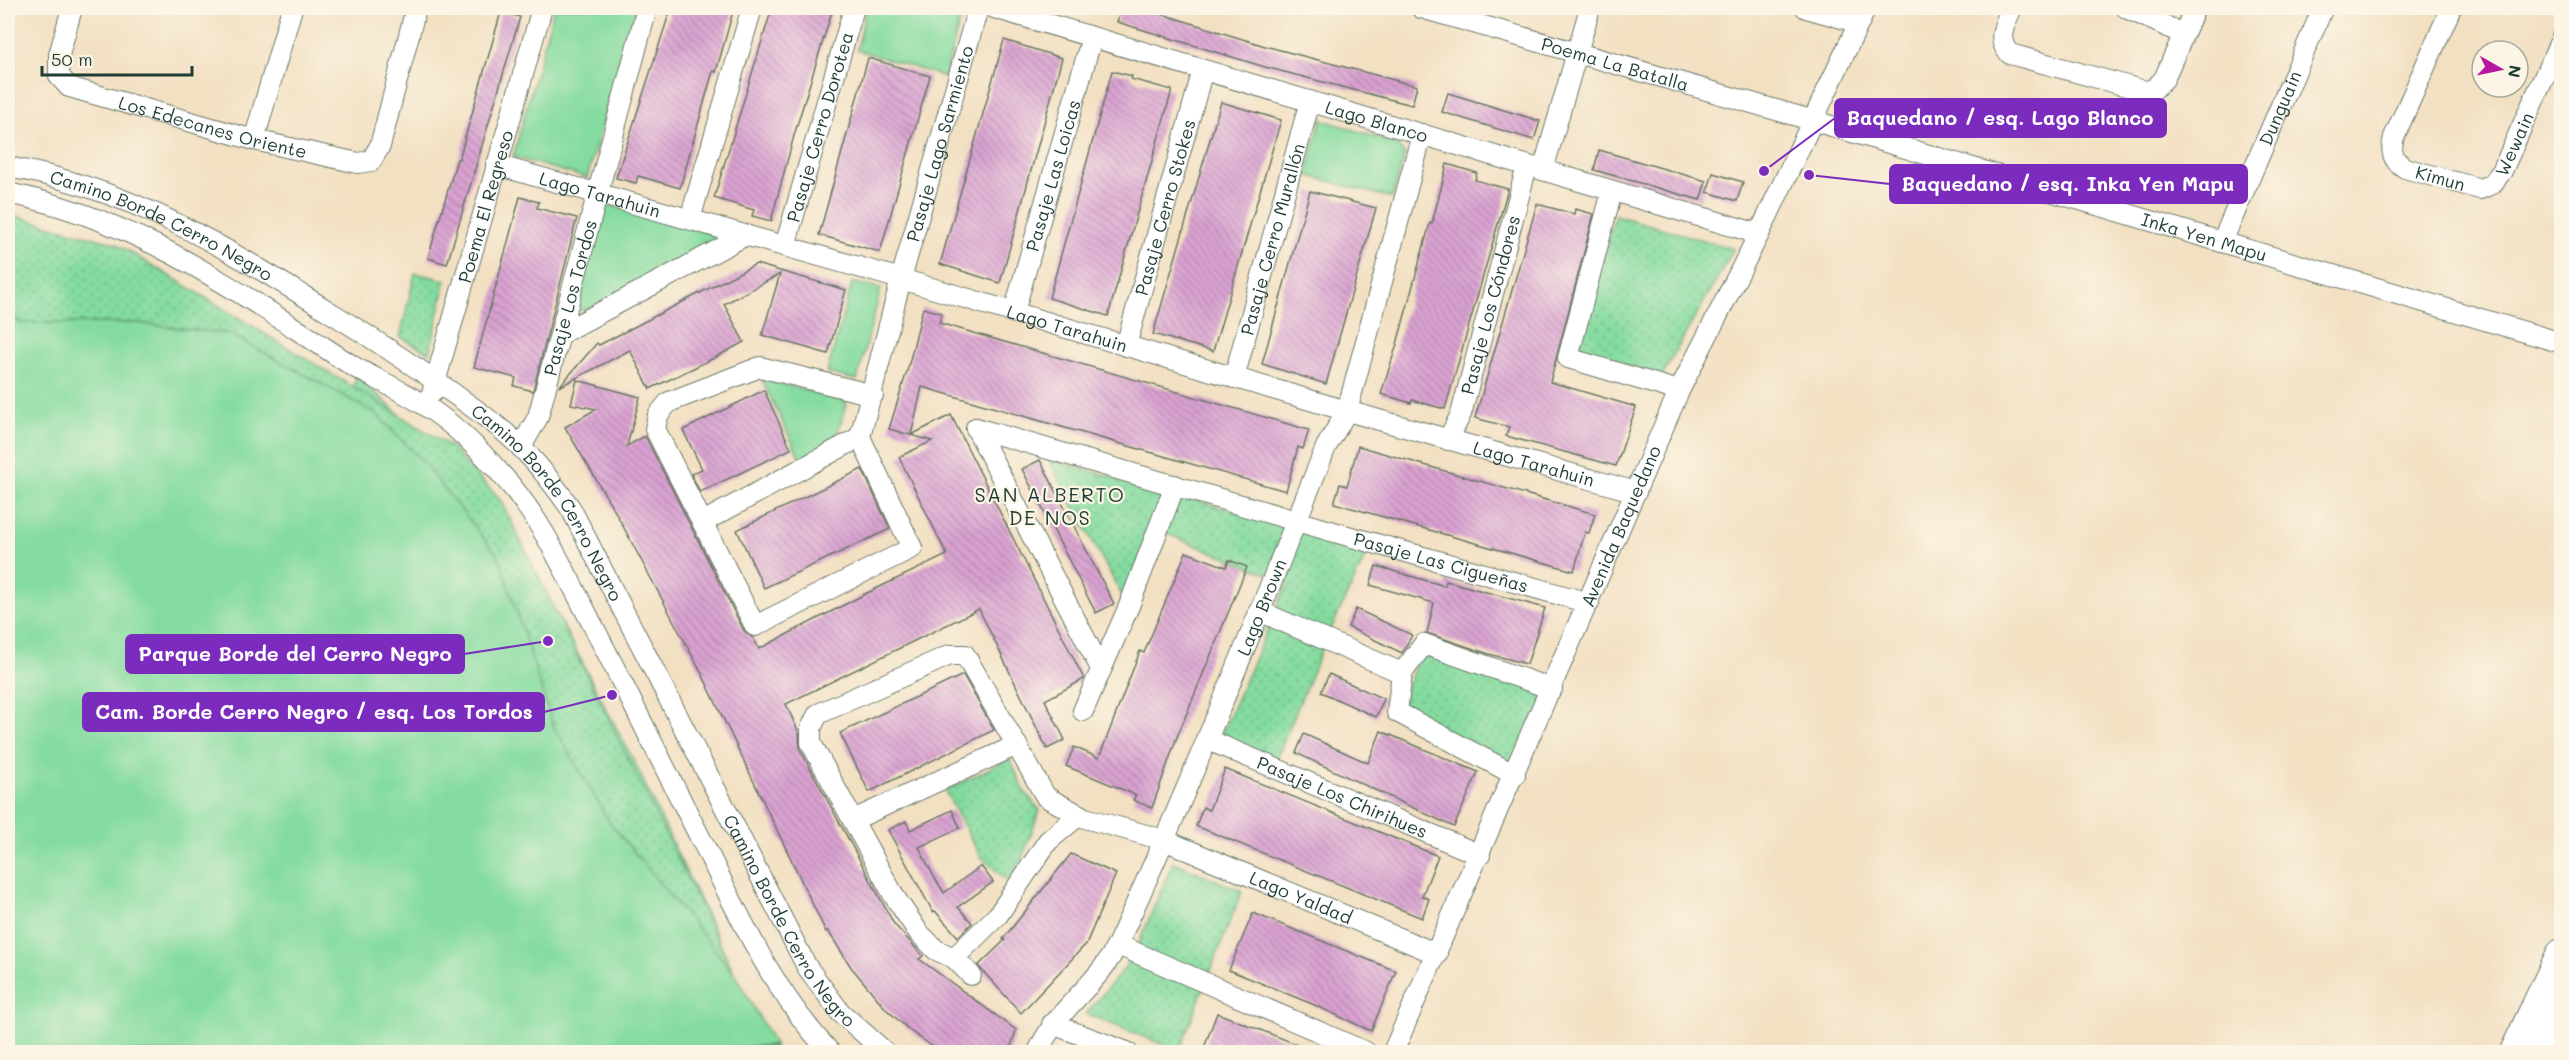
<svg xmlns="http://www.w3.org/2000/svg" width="2569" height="1060" font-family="Mali,sans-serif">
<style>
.green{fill:#83db9f;stroke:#518c6a;stroke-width:1.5}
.forest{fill:url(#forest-firs);stroke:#447c5d;stroke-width:1.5}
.park{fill:url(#park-dots);stroke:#518c6a;stroke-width:1.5}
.building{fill:url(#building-back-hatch)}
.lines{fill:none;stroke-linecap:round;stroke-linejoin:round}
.street-casing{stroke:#697666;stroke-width:22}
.primary-casing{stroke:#697666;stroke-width:34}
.street{stroke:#fff;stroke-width:20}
.primary{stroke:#fff;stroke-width:32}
.labels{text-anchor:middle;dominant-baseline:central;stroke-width:4.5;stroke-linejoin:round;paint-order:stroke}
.street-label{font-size:18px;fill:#1f3d34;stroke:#fcf5e5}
.neighbourhood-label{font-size:20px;letter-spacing:1.5px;fill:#1f3d34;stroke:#fcf5e5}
.leader{fill:none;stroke:#7b2cbf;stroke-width:2}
.callout-dot{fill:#7b2cbf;stroke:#fcf5e5;stroke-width:2}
.callout{fill:#7b2cbf;stroke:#7b2cbf;stroke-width:2}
.callout-label{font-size:20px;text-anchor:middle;font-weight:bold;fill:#fff}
</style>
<defs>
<pattern id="forest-firs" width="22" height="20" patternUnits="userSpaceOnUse" patternTransform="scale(1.5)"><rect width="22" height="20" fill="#6abb86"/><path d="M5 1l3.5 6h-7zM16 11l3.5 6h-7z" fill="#57996e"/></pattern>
<pattern id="park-dots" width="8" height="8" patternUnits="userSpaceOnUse" patternTransform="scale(1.5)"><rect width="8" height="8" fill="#83db9f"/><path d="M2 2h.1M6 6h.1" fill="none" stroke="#6bb382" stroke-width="1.8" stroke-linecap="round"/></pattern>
<pattern id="building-back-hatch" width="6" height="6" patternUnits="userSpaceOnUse" patternTransform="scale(1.5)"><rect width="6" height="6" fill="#daa2d2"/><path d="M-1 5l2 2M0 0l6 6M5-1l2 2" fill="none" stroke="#b085ab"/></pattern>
</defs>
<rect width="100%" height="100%" fill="#fcf5e5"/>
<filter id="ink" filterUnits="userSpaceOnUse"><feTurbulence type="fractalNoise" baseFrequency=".0167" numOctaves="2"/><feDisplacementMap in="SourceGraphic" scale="12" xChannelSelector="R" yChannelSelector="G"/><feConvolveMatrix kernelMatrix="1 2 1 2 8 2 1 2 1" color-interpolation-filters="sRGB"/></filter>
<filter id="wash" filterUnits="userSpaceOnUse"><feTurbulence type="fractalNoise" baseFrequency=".008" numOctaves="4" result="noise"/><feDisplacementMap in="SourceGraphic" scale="24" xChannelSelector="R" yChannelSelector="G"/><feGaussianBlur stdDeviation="1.35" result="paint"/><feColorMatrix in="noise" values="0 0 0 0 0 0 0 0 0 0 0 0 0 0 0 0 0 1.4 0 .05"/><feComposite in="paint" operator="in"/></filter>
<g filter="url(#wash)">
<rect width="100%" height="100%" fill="#f2e0c2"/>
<g class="green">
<path d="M554 8H636L587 178 513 157Z"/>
<path d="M866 8H936L961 15 945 77 857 50Z"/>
<path d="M1321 119 1396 144 1405 155 1392 198 1306 175Z"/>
<path d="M601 203 724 237 584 311 571 306Z"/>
<path d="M852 283 881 288 857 380 827 373Z"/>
<path d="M8 317 22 323H137L230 334 349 398 357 376 452 462 532 567 635 763 734 973 775 1045 687 1052H8Z"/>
<path d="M761 378 847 402 834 445 800 458Z"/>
</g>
<path class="forest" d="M775 1045 770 1052H687H689Z"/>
<g class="park">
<path d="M8 214 117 244 450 446 501 501 734 973 610 823 553 725 499 557 422 461 375 413 230 334 137 323H22L8 317Z"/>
<path d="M1615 215 1734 249 1662 375 1577 352Z"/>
<path d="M415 273 446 280 430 353 400 337Z"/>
<path d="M1048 459 1369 549 1323 646 1276 760 1219 740 1288 582 1152 528 1125 601Z"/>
<path d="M1424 644 1552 689 1515 775 1397 712Z"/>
<path d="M1010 758 1024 791 1040 810 1019 866 1008 881 981 857 945 791Z"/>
<path d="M1173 862 1242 891 1179 1051 1086 1014 1124 969 1136 950Z"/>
</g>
<g id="blocks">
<g class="building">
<path d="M671 8H734L716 72 713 71 680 188 638 176 636 183 616 178Z"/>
<path d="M772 8H833L795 132 771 221 752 216 754 210 714 198Z"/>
<path d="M1121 8 1149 10 1265 46 1417 86 1412 105 1265 67 1117 22Z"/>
<path d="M501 12 520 17 447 264 428 258 457 159H459Z"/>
<path d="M1004 40 1062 58 1000 283 940 264Z"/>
<path d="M868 58 930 76 880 252 819 235Z"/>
<path d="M1112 71 1132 76 1131 79 1172 90 1108 316 1049 298Z"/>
<path d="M1448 93 1540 121 1534 140 1442 112Z"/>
<path d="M1221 102 1281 120 1213 351 1153 334Z"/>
<path d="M1599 150 1706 181 1700 200 1594 170Z"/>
<path d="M1447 164 1477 173 1475 180 1508 189 1445 409 1412 400 1411 403 1381 394 1397 344 1430 223 1432 224Z"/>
<path d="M1713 173 1743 182 1737 201 1707 192Z"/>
<path d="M1310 191 1376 208 1326 384 1262 364Z"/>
<path d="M520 197 539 202 537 208 577 218 533 391 514 386 516 378 474 367Z"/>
<path d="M1537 204 1574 214 1575 209 1594 214 1550 382 1636 407 1616 466 1506 436 1509 427 1475 418Z"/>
<path d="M756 264 846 290 828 354 762 335 780 274 724 304 744 342 716 357 650 389 630 350 559 387 597 343 599 345Z"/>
<path d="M923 308 942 313 939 323 1309 430 1303 449 1298 447 1286 491 922 387 911 435 951 415 1084 679 1045 700 1065 740 1047 749 979 609 786 704 799 733 800 749 894 924 923 956 919 959 1016 1030 1009 1053H942L909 1030 886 1009 851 967 828 931 826 932 702 674 616 513 565 427 596 409 571 404 577 380 640 397 627 446 645 436 744 631 754 639 759 649 867 593 947 555 899 457 932 441 889 429 908 368Z"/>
<path d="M764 390 791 449 700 492 691 474 702 469 683 430Z"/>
<path d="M1358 446 1595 514 1589 533 1585 532 1574 571 1334 503 1340 484 1347 486Z"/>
<path d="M1040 460 1114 604 1096 613 1022 469Z"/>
<path d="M862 469 890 529 764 588 737 530Z"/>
<path d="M1186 552 1226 567 1229 560 1247 567 1177 737 1152 808 1133 800 1136 795 1066 766 1074 747 1099 758 1140 651 1144 653Z"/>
<path d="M1376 566 1445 586 1446 581 1545 608 1527 664 1489 654 1427 633 1434 603 1370 585Z"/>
<path d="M1356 609 1412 635 1402 653 1348 627Z"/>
<path d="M1329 674 1384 699 1376 717 1321 692Z"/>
<path d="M963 675 994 730 869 792 840 733Z"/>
<path d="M1381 731 1478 772 1454 827 1296 753 1304 734 1368 763Z"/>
<path d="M1225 769 1438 856 1422 896 1429 899 1422 918 1196 826 1203 807 1209 810Z"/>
<path d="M952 810 960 828 919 847 933 875 944 893 981 866 993 882 958 907 972 923 958 937 935 911 933 912 888 830 906 821 910 830Z"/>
<path d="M1071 854 1116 874 1086 944 1021 1013 978 966 1005 940 1003 939Z"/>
<path d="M1253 913 1396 971 1371 1031 1312 1004 1229 970Z"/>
<path d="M1217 1013 1314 1051 1313 1053H1202Z"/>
</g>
</g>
</g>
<g filter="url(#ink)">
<use href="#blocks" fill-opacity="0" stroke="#697666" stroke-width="1.5"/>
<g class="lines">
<defs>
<g id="street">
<path id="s1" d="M72 8 59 55V76L69 87 254 140 358 163 371 161 380 146 416 8"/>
<path id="s2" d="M994 8 1759 234"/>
<path id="s3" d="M1421 8 1811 120 2562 343"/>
<path d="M1806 8 1859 23"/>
<path d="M2012 8C2005 23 1995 40 2010 54L2145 91 2154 89 2164 79 2195 8"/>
<path d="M2126 8 2183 34"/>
<path id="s4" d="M2451 8 2394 137C2390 151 2392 160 2405 168L2480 189 2492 184 2502 171 2562 37"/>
<path d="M254 140 292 8"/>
<path id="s5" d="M496 165 901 279 1347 411 1636 492"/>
<path id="s6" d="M8 167C131 188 228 249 333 314 372 338 410 363 447 389 468 404 490 419 509 436 533 457 553 483 571 509L807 967 840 1012 885 1052"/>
<path d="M1543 170 1590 8"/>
<path d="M1612 191 1568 358 1679 391"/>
<path d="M8 193C120 216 204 269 299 331 318 343 337 356 356 368 380 381 405 392 427 407 455 425 480 450 501 474 538 514 561 564 586 612 627 691 666 771 707 851 742 922 775 994 830 1052"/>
<path d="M690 219 752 8"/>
<path id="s7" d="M2222 242 2323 8"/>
<path id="s8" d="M785 246 854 8"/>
<path id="s9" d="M1014 312 1092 37"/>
<path d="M562 333 746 235"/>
<path id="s10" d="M1126 346 1203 70"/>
<path id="s11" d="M1234 378 1310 101"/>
<path id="s12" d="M432 393 542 8"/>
<path id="s13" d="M976 428 1348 536 1589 603"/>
<path d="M976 428 1101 669"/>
<path d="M860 437 912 548 755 626 655 429 658 415 669 402 760 367 873 395"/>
<path id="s14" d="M860 437 901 279 978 8"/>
<path id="s15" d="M1448 440 1461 414 1527 166"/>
<path id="s16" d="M521 447 538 417 647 8"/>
<path d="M703 522 860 437"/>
<path d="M1259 611 1402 673"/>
<path d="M1083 711 1129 606 1175 485"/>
<path id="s17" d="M1206 739 1480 855"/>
<path d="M1515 775 1397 712 1402 673 1424 644 1552 689"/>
<path d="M853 820 1017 745"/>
<path d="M1118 945 1366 1052"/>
<path d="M954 958 998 915 1048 841 1079 815"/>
<path id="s18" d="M971 975 954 958 936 950 919 933 894 896 811 743V728L818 714 950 655H965L1046 797 1085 818 1164 840 1437 954"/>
<path d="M1052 1024 1127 1052"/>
<path id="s19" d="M1038 1052C1057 1007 1099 985 1118 943 1193 780 1259 613 1326 447L1347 411 1422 134"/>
<path id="s20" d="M1393 1052 1679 391 1759 234 1866 8"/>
</g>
<g id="primary">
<path d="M2516 1052 2562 955"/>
<path d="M2547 1052 2562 999"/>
</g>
</defs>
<use href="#street" class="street-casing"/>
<use href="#primary" class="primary-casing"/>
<use href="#street" class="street"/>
<use href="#primary" class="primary"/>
</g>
</g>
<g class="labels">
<g class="street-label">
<text stroke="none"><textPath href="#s3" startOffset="202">Poema La Batalla</textPath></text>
<text stroke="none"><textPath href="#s7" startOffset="146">Dunguain</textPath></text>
<text stroke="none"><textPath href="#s2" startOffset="399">Lago Blanco</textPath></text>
<text stroke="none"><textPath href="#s1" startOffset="234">Los Edecanes Oriente</textPath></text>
<text stroke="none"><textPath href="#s8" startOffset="124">Pasaje Cerro Dorotea</textPath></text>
<text stroke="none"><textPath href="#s14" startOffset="304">Pasaje Lago Sarmiento</textPath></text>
<text stroke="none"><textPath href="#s4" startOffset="314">Wewain</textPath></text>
<text stroke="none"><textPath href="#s9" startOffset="142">Pasaje Las Loicas</textPath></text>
<text stroke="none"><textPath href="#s4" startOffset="214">Kimun</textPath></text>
<text stroke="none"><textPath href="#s5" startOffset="108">Lago Tarahuin</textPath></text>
<text stroke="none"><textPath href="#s12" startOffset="194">Poema El Regreso</textPath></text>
<text stroke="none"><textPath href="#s10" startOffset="144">Pasaje Cerro Stokes</textPath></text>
<text stroke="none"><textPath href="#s6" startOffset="165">Camino Borde Cerro Negro</textPath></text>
<text stroke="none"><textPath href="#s3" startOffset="816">Inka Yen Mapu</textPath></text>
<text stroke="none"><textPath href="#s11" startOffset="144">Pasaje Cerro Murallón</textPath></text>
<text stroke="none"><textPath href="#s16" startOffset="158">Pasaje Los Tordos</textPath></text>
<text stroke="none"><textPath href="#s15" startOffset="142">Pasaje Los Cóndores</textPath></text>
<text stroke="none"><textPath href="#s5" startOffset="594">Lago Tarahuin</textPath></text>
<text stroke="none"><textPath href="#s5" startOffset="1080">Lago Tarahuin</textPath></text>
<text stroke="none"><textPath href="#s6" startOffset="650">Camino Borde Cerro Negro</textPath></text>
<text stroke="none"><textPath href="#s20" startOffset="573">Avenida Baquedano</textPath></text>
<text stroke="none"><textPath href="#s13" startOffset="484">Pasaje Las Cigueñas</textPath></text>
<text stroke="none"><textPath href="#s19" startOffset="501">Lago Brown</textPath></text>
<text stroke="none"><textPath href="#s17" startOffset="148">Pasaje Los Chirihues</textPath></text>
<text stroke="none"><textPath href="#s18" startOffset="915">Lago Yaldad</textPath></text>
<text stroke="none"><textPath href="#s6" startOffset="1136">Camino Borde Cerro Negro</textPath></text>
</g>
<g class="neighbourhood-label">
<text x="1050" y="494">SAN ALBERTO<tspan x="1050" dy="23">DE NOS</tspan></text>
</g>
</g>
<path class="leader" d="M1764 171L1835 118M1809 175L1890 184M548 641L464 654M612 695L544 712"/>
<g class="callout-dot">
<circle cx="1764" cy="171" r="6"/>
<circle cx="1809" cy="175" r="6"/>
<circle cx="548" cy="641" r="6"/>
<circle cx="612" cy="695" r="6"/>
</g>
<g class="callout">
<rect x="1835" y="99" width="331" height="38" rx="6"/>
<rect x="1890" y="165" width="357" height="38" rx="6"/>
<rect x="126" y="635" width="338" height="38" rx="6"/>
<rect x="83" y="693" width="461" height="38" rx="6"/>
</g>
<g class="callout-label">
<text x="2000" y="125">Baquedano / esq. Lago Blanco</text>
<text x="2068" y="191">Baquedano / esq. Inka Yen Mapu</text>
<text x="295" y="661">Parque Borde del Cerro Negro</text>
<text x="314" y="719">Cam. Borde Cerro Negro / esq. Los Tordos</text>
</g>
<rect width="2569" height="1060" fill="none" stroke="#fcf5e5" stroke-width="30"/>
<g transform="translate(2500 69) rotate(99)"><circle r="28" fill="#fcf5e5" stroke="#a4ab9e" stroke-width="1.5"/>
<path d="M0-4.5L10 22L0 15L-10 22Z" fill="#b5179e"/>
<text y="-9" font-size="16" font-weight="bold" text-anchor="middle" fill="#1f3d34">N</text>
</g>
<path d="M42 66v9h150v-9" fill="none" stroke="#1f3d34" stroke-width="3"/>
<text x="51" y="66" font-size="18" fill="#1f3d34" stroke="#fcf5e5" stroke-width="4.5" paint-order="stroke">50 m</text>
</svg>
